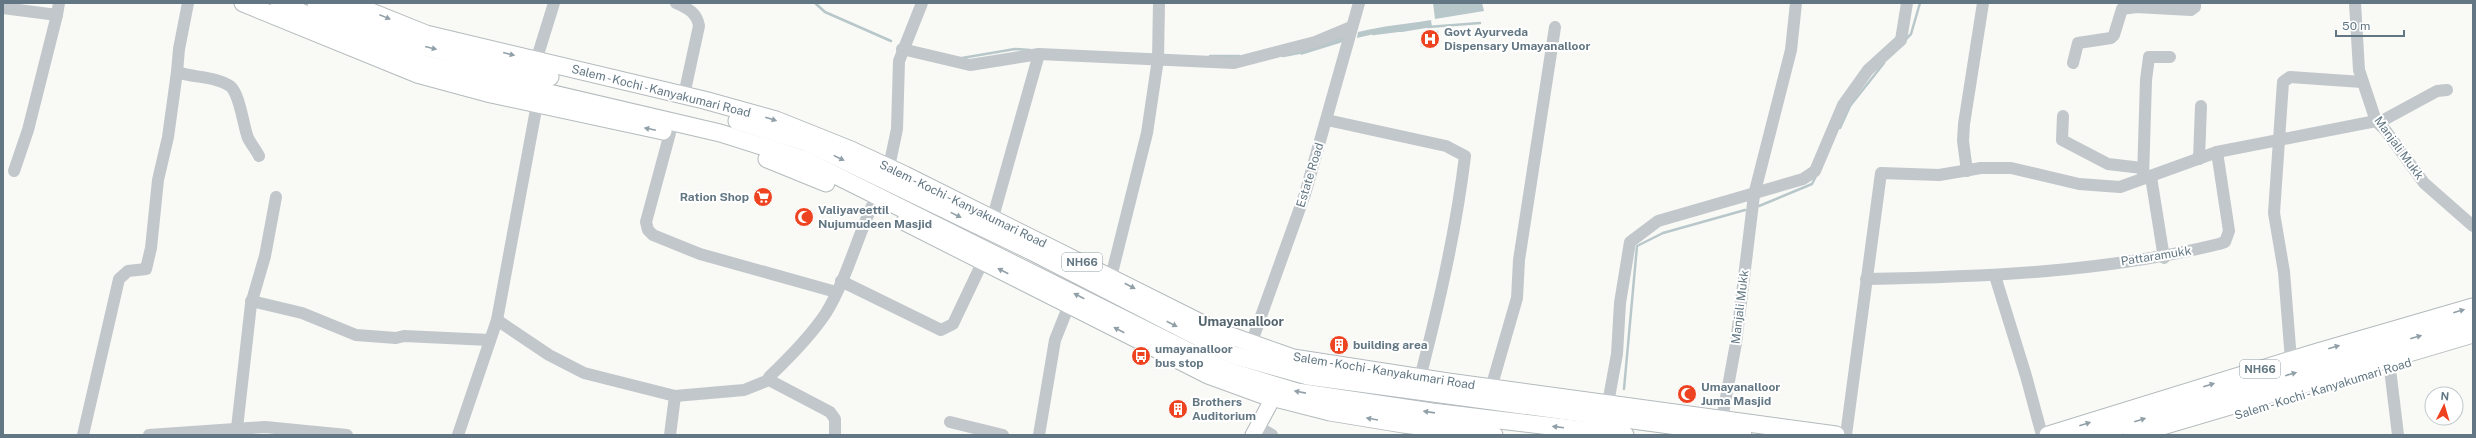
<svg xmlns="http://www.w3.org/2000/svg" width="2476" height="438" font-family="'Public Sans',sans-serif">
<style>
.built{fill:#eaeae9}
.water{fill:#b8c7ca}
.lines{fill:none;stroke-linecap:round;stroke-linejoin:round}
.stream{stroke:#b8c7ca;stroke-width:2.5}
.major-casing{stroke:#b2b9bd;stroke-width:17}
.highway-casing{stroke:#b4babd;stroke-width:19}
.minor{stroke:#c1c7ca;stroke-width:12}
.major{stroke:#fff;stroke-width:15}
.highway{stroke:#fff;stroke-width:17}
.oneway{fill:#91a0a8}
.labels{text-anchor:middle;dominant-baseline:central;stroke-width:4;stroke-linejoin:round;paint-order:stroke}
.shield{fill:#fff;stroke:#91a0a8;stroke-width:1}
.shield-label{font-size:11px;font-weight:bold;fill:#627783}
.poi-label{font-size:12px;font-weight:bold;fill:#627783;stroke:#fff;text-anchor:start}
.street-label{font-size:12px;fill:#627783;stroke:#fff}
.neighbourhood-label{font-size:13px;font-weight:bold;fill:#54646d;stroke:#fff}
</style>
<rect width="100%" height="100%" fill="#f9f9f6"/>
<path class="built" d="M1439 30 1437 45 1420 47 1422 33Z"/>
<g class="water">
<path d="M1433 3H1482L1484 11 1435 19Z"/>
<path d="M1431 20 1432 27 1402 32H1383L1357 38 1358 32C1382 26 1407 24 1431 20Z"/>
<path d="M1346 33 1343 42 1301 55 1300 52Z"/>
</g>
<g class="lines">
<g class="stream">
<path d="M815 3 825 12 891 41"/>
<path d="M1428 27 1480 23"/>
<path d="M1373 34 1397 31"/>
<path d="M1906 39 1911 34 1920 3"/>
<path d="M1210 56H1239"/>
<path d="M1283 56 1304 52"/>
<path d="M962 58 1015 49 1030 50"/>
<path d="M1840 128 1850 106 1884 63"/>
<path d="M1759 206 1812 184 1816 176"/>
<path d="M1624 389 1637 246 1663 233 1745 210"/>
</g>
<defs>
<path id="major" d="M1253 435 1273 398"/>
<g id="highway">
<path d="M243 3 417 74 491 94 663 131"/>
<path d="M279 3 421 63 720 133 803 159 1228 371 1297 392 1432 412 1625 435"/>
<path d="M316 3 422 46 550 77"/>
<path d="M349 3 426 34 704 100 776 120 851 150 905 175 1217 331 1293 358 1448 382 1836 435"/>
<path d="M737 121 808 143 1031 251 1233 355 1308 376 1743 435"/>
<path d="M767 159 826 183"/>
<path d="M905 222 1208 375 1263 395 1330 412 1403 424 1494 435"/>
<path d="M2048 435 2314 353 2473 307"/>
<path d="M2089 435 2473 321"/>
<path d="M2132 435 2473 334"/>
</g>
</defs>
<use href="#major" class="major-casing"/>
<use href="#highway" class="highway-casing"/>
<g class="minor">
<path d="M676 3C688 8 697 13 699 26L684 95"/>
<path d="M2355 3 2359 70 2376 121 2386 131 2424 183 2473 226"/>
<path d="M3 8 57 15 59 3"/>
<path d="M902 49 970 65 1039 54 1234 63 1315 42 1351 27"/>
<path d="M536 61 554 3"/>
<path d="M2073 63 2078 43 2111 38 2114 35 2122 9 2136 7 2191 10 2195 7V3"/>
<path d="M177 72 179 49 188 3"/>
<path d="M2063 116 2062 140 2108 164 2142 168"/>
<path d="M1327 120 1446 146 1465 156C1456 231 1439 304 1420 378"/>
<path d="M2378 123 2437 91 2447 90"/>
<path d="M670 133 646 222 648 230 653 235 700 254 836 292"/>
<path d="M2199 159 2201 106"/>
<path d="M889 167 897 129 899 61 922 3"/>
<path d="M14 171 28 130 57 15"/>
<path d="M1967 171 1963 141 1964 124 1983 3"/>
<path d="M2151 177 2164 258"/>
<path d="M2143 178 2146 80 2149 57H2170"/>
<path d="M993 217 1039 54"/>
<path d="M1995 276 2026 376 2042 435"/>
<path d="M1111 277 1147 133 1158 59 1159 3"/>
<path d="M1866 279C1985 277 2104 272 2219 244L2225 242 2229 231 2217 152"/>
<path d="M841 281 941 330 953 324 983 261"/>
<path d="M251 301 302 313 356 335 396 338 404 336 490 340"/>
<path d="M497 320 549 355 584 373 675 396 744 390 769 380"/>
<path d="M1251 344 1305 194 1359 3"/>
<path d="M2291 360 2284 272 2274 213 2283 82 2290 77 2362 82"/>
<path d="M2390 369 2398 435"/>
<path d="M1491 388 1517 298 1519 260 1555 27"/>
<path d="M1608 403 1617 354 1620 303 1630 242 1658 221 1803 179 1815 171 1843 105 1868 70 1901 40 1907 3"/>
<path d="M1722 419 1736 343 1754 195 1791 50 1796 3"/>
<path d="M950 422 1003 435"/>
<path d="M1257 426 1272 435"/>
<path d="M237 428 251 304 265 256 276 197"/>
<path d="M83 435 119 279 128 271 146 269 151 248 158 180 168 137 177 72C194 78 215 76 230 86 240 94 243 125 248 138 251 144 256 150 259 156"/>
<path d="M149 435 265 427 347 435"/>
<path d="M458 435 497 320 537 104"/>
<path d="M670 435 675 396"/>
<path d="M835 435V419L830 412 769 380V377C789 358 810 337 826 313 846 280 856 241 872 206"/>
<path d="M1039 435 1055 340 1069 305"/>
<path d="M1846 435 1881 173 1939 175 1981 168H2011L2079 184 2120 187 2217 152 2376 121"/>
</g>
<use href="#major" class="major"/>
<use href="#highway" class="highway"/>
</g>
<defs><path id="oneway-solid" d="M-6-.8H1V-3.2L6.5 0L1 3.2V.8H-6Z"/></defs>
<g class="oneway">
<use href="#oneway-solid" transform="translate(385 17) rotate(22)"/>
<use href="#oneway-solid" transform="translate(431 48) rotate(14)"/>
<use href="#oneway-solid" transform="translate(509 54) rotate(14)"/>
<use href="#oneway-solid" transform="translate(771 119) rotate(17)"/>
<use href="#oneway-solid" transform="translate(650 129) rotate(-168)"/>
<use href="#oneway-solid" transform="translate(839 158) rotate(26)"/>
<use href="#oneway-solid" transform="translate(956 215) rotate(26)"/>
<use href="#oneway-solid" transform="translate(1003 271) rotate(-153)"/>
<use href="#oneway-solid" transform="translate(1130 286) rotate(27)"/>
<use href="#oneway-solid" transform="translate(1079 296) rotate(-153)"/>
<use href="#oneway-solid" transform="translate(2459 311) rotate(-16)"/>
<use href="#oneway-solid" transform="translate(1172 324) rotate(27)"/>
<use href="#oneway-solid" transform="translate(1119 330) rotate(-153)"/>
<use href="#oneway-solid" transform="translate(2416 337) rotate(-16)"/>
<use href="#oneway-solid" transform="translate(2334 347) rotate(-16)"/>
<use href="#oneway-solid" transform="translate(2291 374) rotate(-16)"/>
<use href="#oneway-solid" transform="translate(2209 385) rotate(-17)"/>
<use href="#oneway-solid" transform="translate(1300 392) rotate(-169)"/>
<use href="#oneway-solid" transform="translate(1429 412) rotate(-172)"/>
<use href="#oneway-solid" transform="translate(1372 419) rotate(-170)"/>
<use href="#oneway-solid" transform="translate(2140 420) rotate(-17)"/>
<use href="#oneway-solid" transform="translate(2085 424) rotate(-18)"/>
<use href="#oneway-solid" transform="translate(1558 427) rotate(-173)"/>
</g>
<defs>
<symbol id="hospital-disc" viewBox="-11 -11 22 22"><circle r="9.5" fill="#ee4320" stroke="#fff"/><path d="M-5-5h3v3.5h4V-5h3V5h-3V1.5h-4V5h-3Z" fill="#fff"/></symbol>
<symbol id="supermarket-disc" viewBox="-11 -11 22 22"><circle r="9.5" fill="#ee4320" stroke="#fff"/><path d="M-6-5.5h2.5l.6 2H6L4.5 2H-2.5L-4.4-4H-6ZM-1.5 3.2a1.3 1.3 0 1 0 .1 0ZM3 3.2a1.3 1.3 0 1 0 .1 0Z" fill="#fff"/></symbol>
<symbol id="mosque-disc" viewBox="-11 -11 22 22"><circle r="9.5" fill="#ee4320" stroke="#fff"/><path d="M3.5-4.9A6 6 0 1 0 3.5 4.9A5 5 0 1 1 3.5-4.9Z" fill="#fff"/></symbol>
<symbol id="building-disc" viewBox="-11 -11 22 22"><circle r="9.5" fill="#ee4320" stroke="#fff"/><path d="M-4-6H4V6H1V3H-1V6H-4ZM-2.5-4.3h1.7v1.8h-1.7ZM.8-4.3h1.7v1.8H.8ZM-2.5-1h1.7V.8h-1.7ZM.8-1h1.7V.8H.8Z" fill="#fff"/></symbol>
<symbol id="bus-disc" viewBox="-11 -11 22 22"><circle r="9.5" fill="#ee4320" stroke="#fff"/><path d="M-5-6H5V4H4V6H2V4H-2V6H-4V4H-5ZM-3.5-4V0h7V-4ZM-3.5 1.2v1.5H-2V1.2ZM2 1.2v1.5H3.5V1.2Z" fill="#fff"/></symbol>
</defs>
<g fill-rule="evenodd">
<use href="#hospital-disc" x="1419" y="28" width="22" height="22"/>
<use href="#supermarket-disc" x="752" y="186" width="22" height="22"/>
<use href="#mosque-disc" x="793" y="206" width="22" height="22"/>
<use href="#building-disc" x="1328" y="334" width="22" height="22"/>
<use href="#bus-disc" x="1130" y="345" width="22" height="22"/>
<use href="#mosque-disc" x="1676" y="383" width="22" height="22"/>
<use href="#building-disc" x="1167" y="398" width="22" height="22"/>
</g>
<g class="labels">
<g class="shield">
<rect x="1062" y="253" width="40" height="18" rx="3"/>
<rect x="2240" y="360" width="40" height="18" rx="3"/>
</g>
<g class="shield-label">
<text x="1082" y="262">NH66</text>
<text x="2260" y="369">NH66</text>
</g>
<g class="poi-label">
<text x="1444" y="32">Govt Ayurveda<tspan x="1444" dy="14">Dispensary Umayanalloor</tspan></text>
<text x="749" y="197" text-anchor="end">Ration Shop</text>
<text x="818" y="210">Valiyaveettil<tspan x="818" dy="14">Nujumudeen Masjid</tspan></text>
<text x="1353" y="345">building area</text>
<text x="1155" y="349">umayanalloor<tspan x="1155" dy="14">bus stop</tspan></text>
<text x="1701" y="387">Umayanalloor<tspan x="1701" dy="14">Juma Masjid</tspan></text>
<text x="1192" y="402">Brothers<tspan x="1192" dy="14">Auditorium</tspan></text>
</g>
<g class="street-label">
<text transform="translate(661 91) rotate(14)">Salem - Kochi - Kanyakumari Road</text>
<text transform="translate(2399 148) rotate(54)">Manjali Mukk</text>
<text transform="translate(1310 175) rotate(-73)">Estate Road</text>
<text transform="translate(963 204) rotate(26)">Salem - Kochi - Kanyakumari Road</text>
<text transform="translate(2156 256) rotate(-9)">Pattaramukk</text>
<text transform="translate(1740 307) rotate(-83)">Manjali Mukk</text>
<text transform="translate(1384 371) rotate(9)">Salem - Kochi - Kanyakumari Road</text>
<text transform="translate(2323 389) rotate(-17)">Salem - Kochi - Kanyakumari Road</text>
</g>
<g class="neighbourhood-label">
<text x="1241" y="321">Umayanalloor</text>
</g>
</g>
<rect width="2476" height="438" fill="none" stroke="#627783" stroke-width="8"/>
<g transform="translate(2444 406) rotate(5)"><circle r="19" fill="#ffffff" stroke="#c0c9cd"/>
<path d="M0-3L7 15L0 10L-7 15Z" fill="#ee4320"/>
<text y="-6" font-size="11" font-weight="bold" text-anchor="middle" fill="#627783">N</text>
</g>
<path d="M2336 30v6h68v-6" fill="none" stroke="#627783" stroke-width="2"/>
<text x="2342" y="30" font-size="12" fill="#627783" stroke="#ffffff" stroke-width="3" paint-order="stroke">50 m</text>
</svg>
